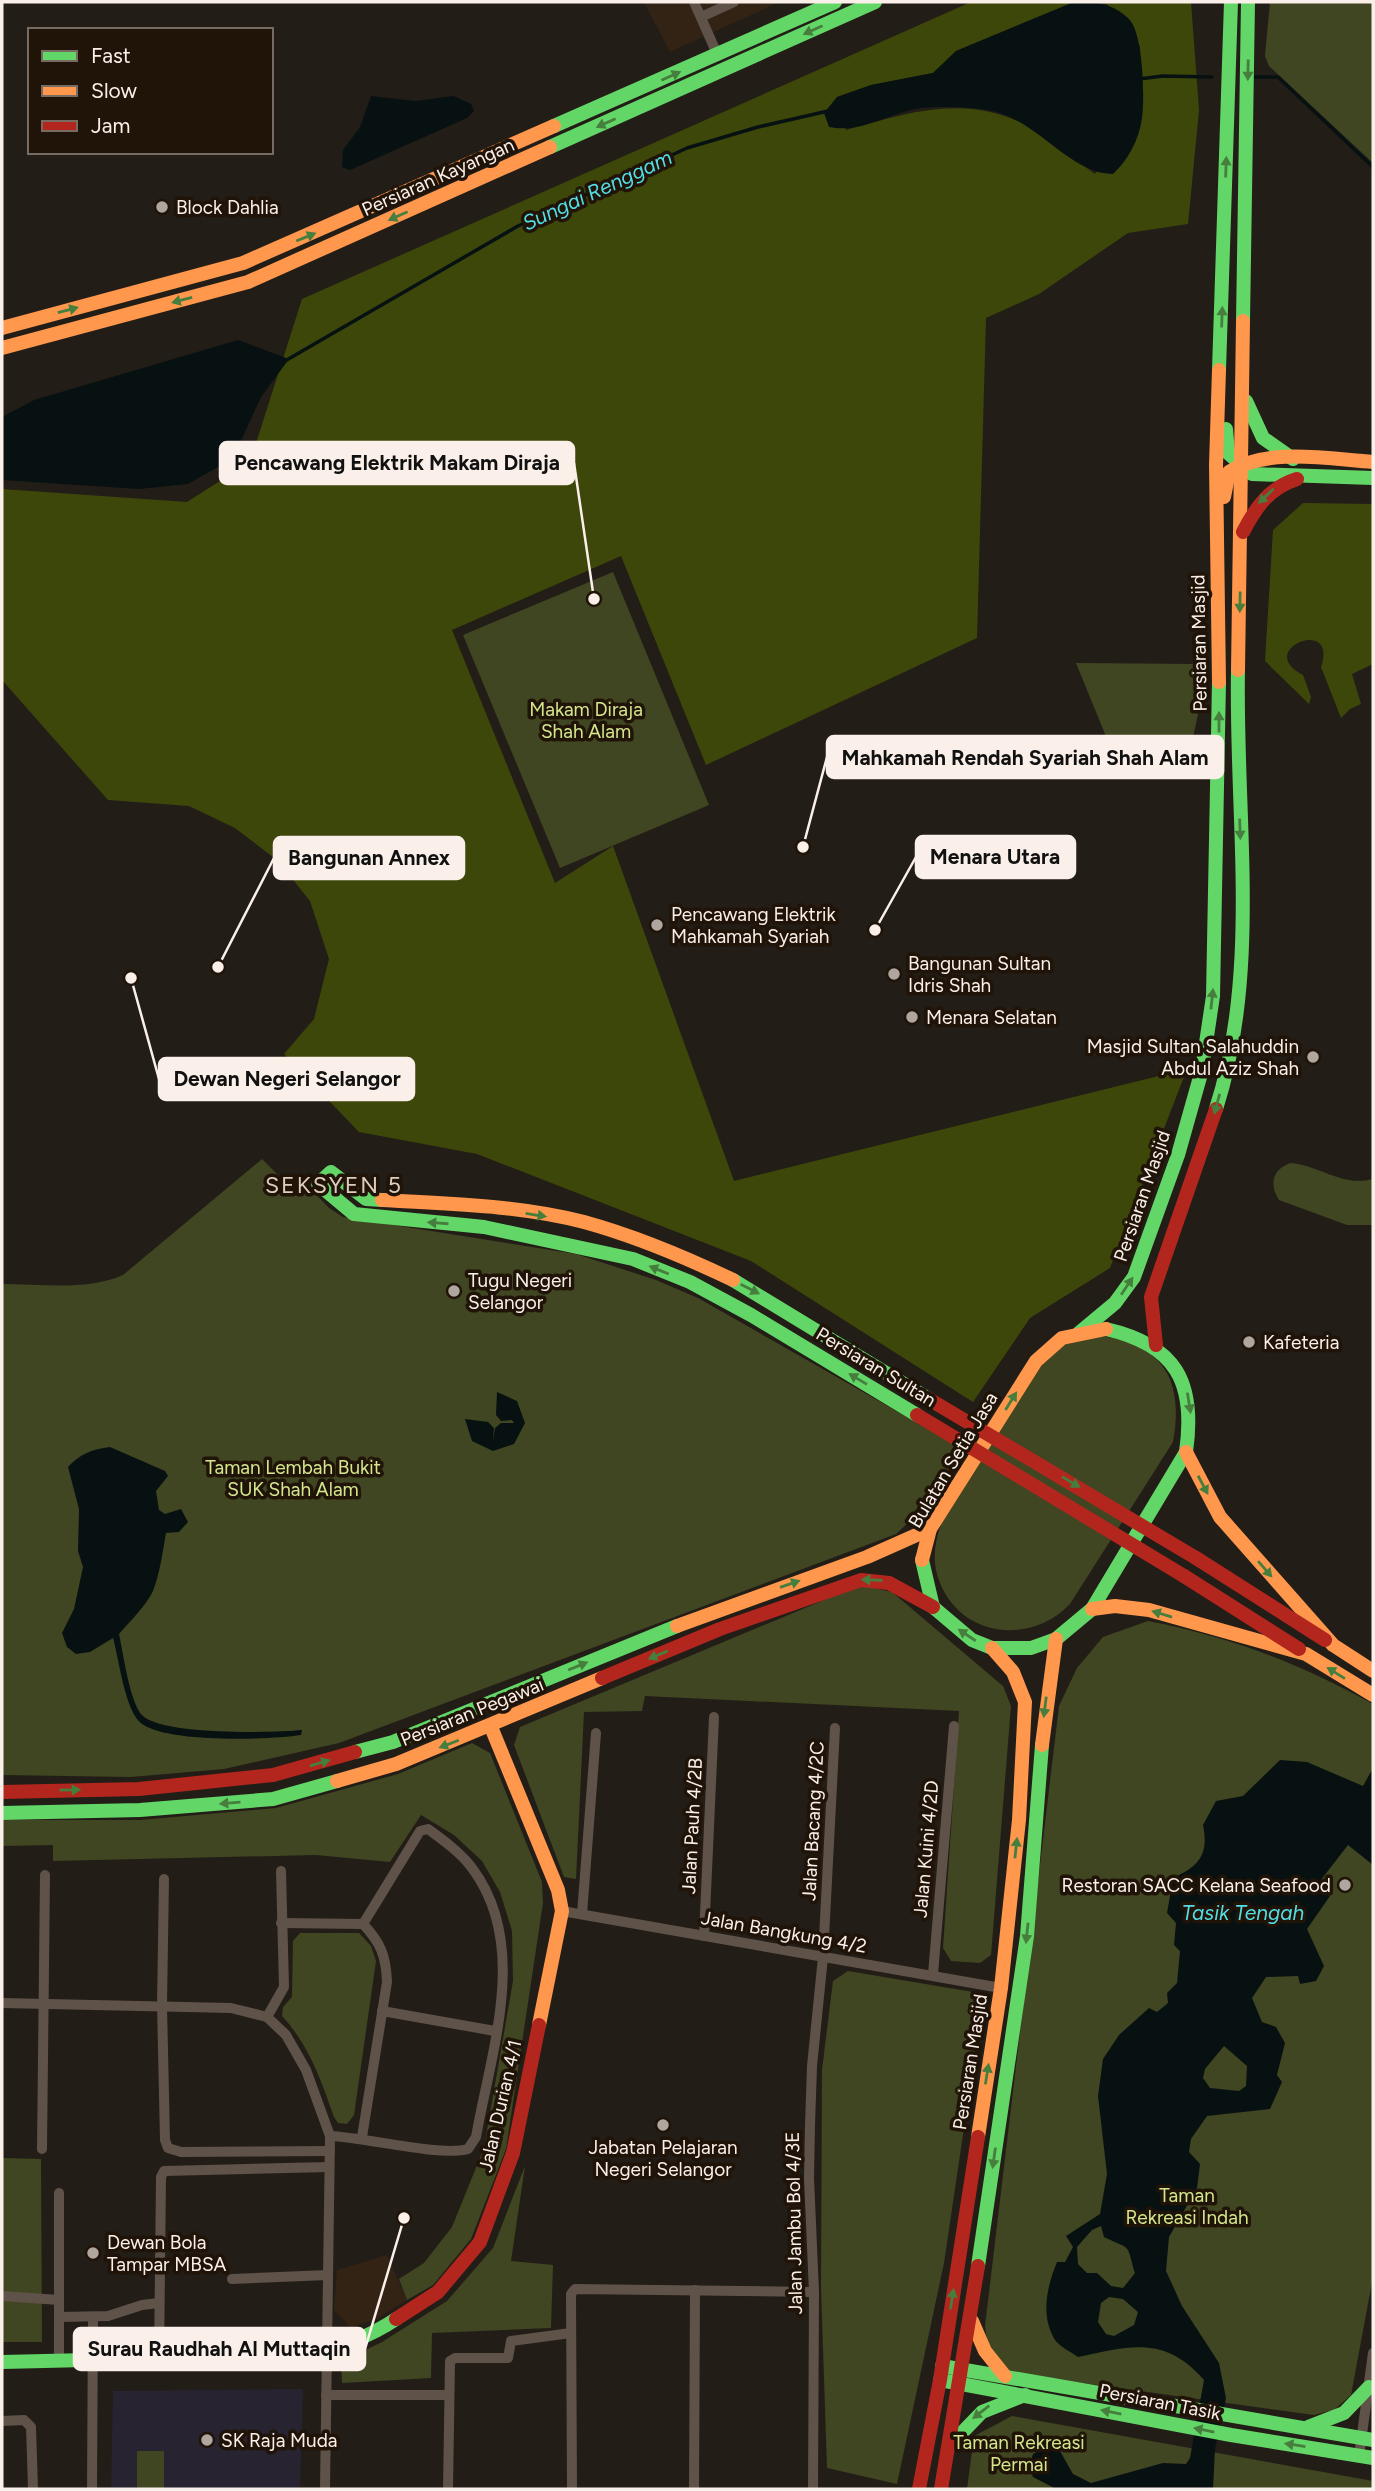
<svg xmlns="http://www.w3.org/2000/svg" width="1375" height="2491" font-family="Figtree,sans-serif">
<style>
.built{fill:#332314}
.education{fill:#272330}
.green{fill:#404621}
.forest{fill:#3e470a}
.water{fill:#081112;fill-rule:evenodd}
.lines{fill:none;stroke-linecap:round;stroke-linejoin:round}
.stream{stroke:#081112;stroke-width:3.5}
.street{stroke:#5f5249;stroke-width:10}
.fast{stroke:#63d668;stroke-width:14}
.slow{stroke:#ff974d;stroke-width:14}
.jam{stroke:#b3261e;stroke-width:14}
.jam-bridge{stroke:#b3261e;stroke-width:14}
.oneway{fill:#457e3d}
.poi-dot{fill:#afa6a0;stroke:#201308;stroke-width:2.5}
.labels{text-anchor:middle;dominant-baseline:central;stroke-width:7;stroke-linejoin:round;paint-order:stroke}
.street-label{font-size:19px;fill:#faf0e9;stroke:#201308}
.poi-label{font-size:19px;fill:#faf0e9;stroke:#201308;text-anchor:start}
.park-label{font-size:19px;fill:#d4e78c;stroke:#201308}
.water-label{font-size:21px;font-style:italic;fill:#53dde6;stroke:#201308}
.quarter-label{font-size:23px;letter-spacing:2px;fill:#deccbd;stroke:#201308}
.leader{fill:none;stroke:#faf0e9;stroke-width:2.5}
.callout-dot{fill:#faf0e9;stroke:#201308;stroke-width:2.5}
.callout{fill:#faf0e9;stroke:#faf0e9;stroke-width:2.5}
.callout-label{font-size:21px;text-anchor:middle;font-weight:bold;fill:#111}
</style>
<rect width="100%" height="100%" fill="#231d17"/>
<g class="built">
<path d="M644 2H779L670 52Z"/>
<path d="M387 2255 407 2300 375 2320 350 2327 334 2310 337 2270Z"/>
</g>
<path class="education" d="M303 2389 300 2489H111L113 2391Z"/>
<g class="green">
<path d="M1270 2H1373V163L1269 66 1265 56Z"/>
<path d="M613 572 709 805 560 868 463 635Z"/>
<path d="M1076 663 1197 664 1198 714 1192 742 1143 739 1114 756Z"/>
<path d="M262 1159 295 1192 305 1183 329 1208 343 1217 576 1254 656 1280 698 1298 958 1446 961 1454 923 1509 896 1534 339 1743 224 1769 131 1777 2 1775V1284C41 1284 87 1291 123 1275Z"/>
<path d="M1291 1163C1320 1166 1343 1187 1373 1179V1225H1347L1279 1200C1269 1185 1272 1169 1291 1163Z"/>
<path d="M1092 1335C1160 1341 1185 1376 1173 1442L1070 1604C1032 1644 963 1639 940 1583 929 1557 937 1532 947 1509L1039 1364 1061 1345Z"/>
<path d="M860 1585 892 1592 1003 1686 1011 1706 991 1955 980 1963 951 1961 943 1948 959 1711 645 1696 642 1711 584 1712 576 1879 564 1877 514 1745 520 1727Z"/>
<path d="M1148 1621C1231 1637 1299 1663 1373 1704V2277L1351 2395 1334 2410 1314 2415 1010 2373 988 2348 985 2326 1059 1706 1077 1668 1103 1637Z"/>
<path d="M472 1743 490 1753 542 1882 543 1903 506 2149 471 2239 433 2285 407 2300 399 2279 424 2263 452 2227 484 2148 513 1981 512 1931 500 1892 482 1861 454 1835 421 1815 390 1862 316 1855 53 1861V1845L2 1846V1820H140L276 1808 398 1774Z"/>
<path d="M300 1933H359L371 1946 376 1961 354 2115 347 2124 338 2123 334 2117C321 2080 309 2045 282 2016L283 2007 292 1997 293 1941Z"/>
<path d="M848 1971 973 1992 982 2006 944 2263 897 2484 827 2468 821 2288 822 2070 833 1981Z"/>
<path d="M2 2158 41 2159 42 2342H2Z"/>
<path d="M525 2166 511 2261 553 2265 551 2328 432 2333 431 2378 342 2383 341 2362 382 2342 447 2301 493 2248Z"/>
<path d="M1012 2416 1373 2481V2489H967L974 2436Z"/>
<rect x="137" y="2451" width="27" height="38"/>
</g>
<g class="forest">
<path d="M971 2H1074L956 51 933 73 871 85 837 97 846 130C907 113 963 94 1024 124 1049 136 1072 158 1095 174L1142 118 1140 46 1107 4 1086 2H1191L1199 110 1188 224 1128 233 1039 294 986 318 977 638 706 765 621 556 452 630 555 883 613 846 734 1181 1187 1069 1110 1268 1030 1318 973 1402 751 1261 477 1154 359 1132 284 1054 314 1019 329 959 310 901 278 861 235 828 189 806 108 800 2 680V489L187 502 250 462 302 299Z"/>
<path d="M1303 503 1373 504V664L1352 674 1361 704 1350 709 1341 718 1321 667C1339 615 1253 650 1303 675L1311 697 1309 704 1265 661 1273 530Z"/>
</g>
<g class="water">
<path d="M1074 2C1095 2 1113 3 1129 19 1143 32 1145 98 1142 118 1139 140 1128 160 1113 174 1070 174 1037 120 992 111 976 107 939 106 922 108 890 112 862 134 829 127L824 113 837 97 871 85 933 73 956 51Z"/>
<path d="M371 96 415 101 454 96 471 104 474 111 467 118 350 170 342 167 343 150 360 127Z"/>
<path d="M238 340 289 359 261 397 240 443 223 464 188 484 139 489 2 480V417L34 400Z"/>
<path d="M497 1392 517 1401 525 1423 514 1444 493 1451 472 1441 465 1419 488 1422 494 1428 493 1441 495 1428 501 1423H514L512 1420 501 1421 496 1415Z"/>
<path d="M110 1447 165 1471 168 1476 156 1491 159 1510 165 1514 181 1509 188 1522 179 1532 166 1533C163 1550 160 1573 153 1591 146 1606 130 1621 119 1634 123 1652 130 1705 143 1716 163 1735 273 1733 302 1730L301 1735C268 1740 169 1743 142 1724 125 1712 119 1659 113 1638L90 1652 76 1654 67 1647 62 1633 74 1609 83 1567 78 1551 79 1509 68 1467C80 1454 92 1449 110 1447Z"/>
<path d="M1280 1760 1307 1762 1363 1786 1373 1768V1865L1348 1845 1317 1885 1330 1896 1307 1929 1324 1966 1316 1981 1300 1984 1298 1976 1266 1977 1252 1998 1262 2022 1276 2027 1285 2043 1277 2075 1282 2082 1270 2109 1207 2116 1191 2139 1189 2152 1200 2164 1197 2188 1169 2237 1166 2271 1182 2306 1219 2363 1226 2398 1215 2449 1213 2489H1056L1033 2477 1029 2467 1033 2454 1046 2447 1060 2451 1073 2474 1091 2483 1163 2463 1186 2464 1190 2458 1204 2380C1165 2335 1130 2346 1078 2357 1071 2352 1059 2346 1055 2340 1040 2316 1047 2286 1057 2262H1065L1073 2247 1066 2236 1100 2214 1107 2174 1098 2096 1103 2059 1119 2035 1149 2008 1157 2012 1168 2003 1167 1993 1177 1983 1180 1951 1174 1945 1176 1923 1167 1913 1173 1878C1199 1866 1209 1855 1203 1825L1216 1801 1243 1796ZM1224 2046 1247 2066 1246 2086 1239 2091 1210 2088 1203 2078 1205 2069ZM1101 2226 1104 2237C1132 2251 1126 2241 1135 2273L1123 2288 1111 2286 1097 2273H1087L1078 2264 1077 2247 1092 2230ZM1109 2297 1123 2299 1138 2312 1134 2325 1114 2336 1106 2334 1098 2322 1101 2303Z"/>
</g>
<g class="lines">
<g class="stream">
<path d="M1254 77H1278L1373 167"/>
<path d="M1139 79 1163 76 1212 77"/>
<path d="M285 361 518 226 687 148 758 127 828 111"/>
</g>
<g class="street">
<path d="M694 2 718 56"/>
<path d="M701 17 734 2"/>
<path d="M164 1879 162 2005 165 2140 168 2148 181 2152 330 2151"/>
<path d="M562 1911 1001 1988"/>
<path d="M582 1914 596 1733"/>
<path d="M281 1923 363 1924C381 1943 386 1956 387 1982L362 2137"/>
<path d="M704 1936 714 1717"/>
<path d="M933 1974 954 1726"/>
<path d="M2 2003 231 2008 267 2017 286 2035 306 2070 330 2136 325 2489"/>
<path d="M382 2011 495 2031"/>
<path d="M267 2017 284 1987 281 1871"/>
<path d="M330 2136C364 2137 440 2157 468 2149L476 2137C491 2051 530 1945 472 1868 461 1853 443 1840 428 1829L420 1831 363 1924"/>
<path d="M42 2149 45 1875"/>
<path d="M59 2193V2362"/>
<path d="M232 2279 328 2275"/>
<path d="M2 2296 59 2300"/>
<path d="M59 2317 108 2316 142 2305 159 2303"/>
<path d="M159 2360 161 2177 164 2171 329 2167"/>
<path d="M326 2395H448"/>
<path d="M2 2421 24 2420 31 2427 33 2489"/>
<path d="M1359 2456 1373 2353"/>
<path d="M92 2489 93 2317"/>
<path d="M448 2489 450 2361 455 2358H508L511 2341 571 2333"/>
<path d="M572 2489 571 2294 575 2289 814 2292"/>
<path d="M694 2489 695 2290"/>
<path d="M813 2489 814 2292 809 2178 810 2125 812 2066 823 1957 835 1728"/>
</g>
<g class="fast">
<path d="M554 126 835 2"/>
<path d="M550 147 875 2"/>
<path d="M1243 321 1248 2"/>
<path d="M1219 370 1231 2"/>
<path d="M1246 401 1263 438 1293 459"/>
<path d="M1226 429 1228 453 1252 474 1373 478"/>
<path d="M1216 1109C1261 969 1235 815 1238 670"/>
<path d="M382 1200 366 1199 331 1172 318 1184 354 1214 484 1227 633 1259 690 1282 751 1315 917 1415"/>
<path d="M733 1280 927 1398"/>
<path d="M1079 1333 1115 1303 1134 1277 1178 1155 1202 1070 1213 996 1219 682"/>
<path d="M922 1560 933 1607 972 1640 992 1648H1031L1056 1639 1092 1609 1186 1452C1196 1382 1176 1345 1106 1329"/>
<path d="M355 1752 393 1742 677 1626"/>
<path d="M2 1813 140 1810 273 1799 337 1781"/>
<path d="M978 2266 1027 1936 1042 1745"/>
<path d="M2 2362 302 2355C335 2349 368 2338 396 2319"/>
<path d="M942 2366 1373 2440"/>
<path d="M940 2380 1231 2435 1373 2458"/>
<path d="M1308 2427 1344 2413 1369 2387"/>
<path d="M951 2444 982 2412 1025 2395"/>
</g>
<g class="slow">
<path d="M2 328 243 263 554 126"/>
<path d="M2 348 248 282 550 147"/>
<path d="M1224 497 1229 472C1268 447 1328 459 1373 462"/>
<path d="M1238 670 1243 321"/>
<path d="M1219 682 1216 465 1219 370"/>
<path d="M382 1200C449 1204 519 1205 584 1222 635 1236 685 1257 733 1280"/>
<path d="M1186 1452 1220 1517 1333 1645 1373 1671"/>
<path d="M922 1560 930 1529 1036 1361 1062 1338 1106 1329"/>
<path d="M1092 1609 1115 1606 1149 1610 1306 1654 1373 1695"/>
<path d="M677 1626 867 1557 930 1529"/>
<path d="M491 1727 558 1890 562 1911 539 2025"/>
<path d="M1042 1745 1056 1639"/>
<path d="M337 1781 396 1764 602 1678"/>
<path d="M978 2137 1001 1988 1019 1820 1025 1702 1013 1672 992 1648"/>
<path d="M972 2321 985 2351 1005 2376"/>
</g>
<g class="jam">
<path d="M1243 532C1256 507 1269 488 1297 479"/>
<path d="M1156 1345 1151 1297 1216 1109"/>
<path d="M1196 1558 1325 1640"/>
<path d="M1184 1576 1299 1649"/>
<path d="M602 1678 720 1629 861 1580 889 1583 933 1607"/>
<path d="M2 1792 139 1789 273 1775 355 1752"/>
<path d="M396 2319 438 2292 480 2242 513 2153 539 2025"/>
<path d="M919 2489 940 2380 978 2137"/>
<path d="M941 2489 978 2266"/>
</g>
<g class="jam-bridge">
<path d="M927 1398 1196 1558"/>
<path d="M917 1415 1184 1576"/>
</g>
</g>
<defs><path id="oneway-solid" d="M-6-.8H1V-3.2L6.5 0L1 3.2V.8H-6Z" transform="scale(1.75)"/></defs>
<g class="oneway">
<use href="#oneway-solid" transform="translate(813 30) rotate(156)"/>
<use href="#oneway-solid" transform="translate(1248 70) rotate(91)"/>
<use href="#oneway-solid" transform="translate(671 76) rotate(-24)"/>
<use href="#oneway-solid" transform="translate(606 123) rotate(156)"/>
<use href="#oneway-solid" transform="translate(1226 167) rotate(-88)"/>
<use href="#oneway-solid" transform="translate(398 216) rotate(156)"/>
<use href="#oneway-solid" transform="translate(306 237) rotate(-22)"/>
<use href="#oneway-solid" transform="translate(182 300) rotate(165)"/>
<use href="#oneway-solid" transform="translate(68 310) rotate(-15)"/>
<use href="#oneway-solid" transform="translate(1222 317) rotate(-88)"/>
<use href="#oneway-solid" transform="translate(1266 496) rotate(136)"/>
<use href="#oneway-solid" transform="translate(1240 602) rotate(91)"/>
<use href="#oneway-solid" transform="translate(1219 722) rotate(-90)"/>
<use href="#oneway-solid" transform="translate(1240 829) rotate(88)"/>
<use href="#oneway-solid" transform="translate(1212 999) rotate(-84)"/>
<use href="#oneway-solid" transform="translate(1217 1104) rotate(105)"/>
<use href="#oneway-solid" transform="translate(536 1215) rotate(9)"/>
<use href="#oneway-solid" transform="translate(438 1223) rotate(-176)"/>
<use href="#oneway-solid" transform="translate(659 1270) rotate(-158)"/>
<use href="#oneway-solid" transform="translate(1127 1286) rotate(-56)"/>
<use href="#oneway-solid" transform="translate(750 1289) rotate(27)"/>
<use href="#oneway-solid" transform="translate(858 1379) rotate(-149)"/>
<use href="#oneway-solid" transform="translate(1011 1401) rotate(-58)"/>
<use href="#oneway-solid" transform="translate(1189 1403) rotate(81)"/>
<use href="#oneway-solid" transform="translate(1071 1482) rotate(31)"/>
<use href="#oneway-solid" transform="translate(1203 1485) rotate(62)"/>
<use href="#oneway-solid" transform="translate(1265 1569) rotate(49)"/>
<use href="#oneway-solid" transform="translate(872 1580) rotate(-178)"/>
<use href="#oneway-solid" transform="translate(790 1584) rotate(-19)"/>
<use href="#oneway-solid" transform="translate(1162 1614) rotate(-163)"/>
<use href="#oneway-solid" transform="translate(967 1635) rotate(-146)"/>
<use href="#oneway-solid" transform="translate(658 1655) rotate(157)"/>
<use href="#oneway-solid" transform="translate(578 1666) rotate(-22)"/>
<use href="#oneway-solid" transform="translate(1336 1673) rotate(-148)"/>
<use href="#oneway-solid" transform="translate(1045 1707) rotate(97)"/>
<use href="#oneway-solid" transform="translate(449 1744) rotate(159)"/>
<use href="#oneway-solid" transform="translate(320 1763) rotate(-16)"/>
<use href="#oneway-solid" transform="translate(70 1790) rotate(-1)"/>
<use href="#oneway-solid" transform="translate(230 1803) rotate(175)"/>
<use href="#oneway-solid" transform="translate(1016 1848) rotate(-84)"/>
<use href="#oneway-solid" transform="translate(1027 1933) rotate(96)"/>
<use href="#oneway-solid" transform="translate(987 2074) rotate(-81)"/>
<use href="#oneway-solid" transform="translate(994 2158) rotate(98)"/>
<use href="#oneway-solid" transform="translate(952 2299) rotate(-81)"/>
<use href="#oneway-solid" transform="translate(981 2412) rotate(142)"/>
<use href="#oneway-solid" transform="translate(1111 2412) rotate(-169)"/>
<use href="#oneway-solid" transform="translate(1204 2430) rotate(-169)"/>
<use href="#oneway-solid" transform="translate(1295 2445) rotate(-171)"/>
</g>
<g class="poi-dot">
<circle cx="162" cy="207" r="7"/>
<circle cx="657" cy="925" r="7"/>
<circle cx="894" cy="974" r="7"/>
<circle cx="912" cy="1017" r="7"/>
<circle cx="1313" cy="1057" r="7"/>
<circle cx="454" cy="1291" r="7"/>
<circle cx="1249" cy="1342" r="7"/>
<circle cx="1345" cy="1885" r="7"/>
<circle cx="663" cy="2125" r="7"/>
<circle cx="93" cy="2253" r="7"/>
<circle cx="207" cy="2440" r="7"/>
</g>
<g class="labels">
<g class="street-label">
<text transform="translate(438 177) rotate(-24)">Persiaran Kayangan</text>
<text transform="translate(1199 643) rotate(-91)">Persiaran Masjid</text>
<text transform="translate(1142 1196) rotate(-71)">Persiaran Masjid</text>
<text transform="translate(876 1367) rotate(31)">Persiaran Sultan</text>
<text transform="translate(953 1460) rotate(-59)">Bulatan Setia Jasa</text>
<text transform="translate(472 1712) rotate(-22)">Persiaran Pegawai</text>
<text transform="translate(813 1821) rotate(-87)">Jalan Bacang 4/2C</text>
<text transform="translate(692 1826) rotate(-87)">Jalan Pauh 4/2B</text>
<text transform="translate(926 1849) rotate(-85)">Jalan Kuini 4/2D</text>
<text transform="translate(784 1932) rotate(10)">Jalan Bangkung 4/2</text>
<text transform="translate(970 2062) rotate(-81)">Persiaran Masjid</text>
<text transform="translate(500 2106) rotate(-77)">Jalan Durian 4/1</text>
<text transform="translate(794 2223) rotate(-91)">Jalan Jambu Bol 4/3E</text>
<text transform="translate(1160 2402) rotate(11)">Persiaran Tasik</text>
</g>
<g class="poi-label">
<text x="176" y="207">Block Dahlia</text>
<text x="671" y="914">Pencawang Elektrik<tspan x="671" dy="22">Mahkamah Syariah</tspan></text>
<text x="908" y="963">Bangunan Sultan<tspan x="908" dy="22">Idris Shah</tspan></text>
<text x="926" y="1017">Menara Selatan</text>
<text x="1299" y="1046" text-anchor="end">Masjid Sultan Salahuddin<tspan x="1299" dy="22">Abdul Aziz Shah</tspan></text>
<text x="468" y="1280">Tugu Negeri<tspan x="468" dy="22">Selangor</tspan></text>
<text x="1263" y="1342">Kafeteria</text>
<text x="1331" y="1885" text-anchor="end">Restoran SACC Kelana Seafood</text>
<text x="663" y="2147" text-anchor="middle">Jabatan Pelajaran<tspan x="663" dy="22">Negeri Selangor</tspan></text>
<text x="107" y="2242">Dewan Bola<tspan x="107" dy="22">Tampar MBSA</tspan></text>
<text x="221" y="2440">SK Raja Muda</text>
</g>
<g class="park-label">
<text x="586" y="709">Makam Diraja<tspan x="586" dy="22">Shah Alam</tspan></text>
<text x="293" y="1467">Taman Lembah Bukit<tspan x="293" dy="22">SUK Shah Alam</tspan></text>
<text x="1187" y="2195">Taman<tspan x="1187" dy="22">Rekreasi Indah</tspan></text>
<text x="1019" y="2442">Taman Rekreasi<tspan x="1019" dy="22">Permai</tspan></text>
</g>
<g class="water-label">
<text transform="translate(597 190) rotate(-25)">Sungai Renggam</text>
<text x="1243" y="1912">Tasik Tengah</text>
</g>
<g class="quarter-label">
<text x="334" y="1185">SEKSYEN 5</text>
</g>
</g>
<path class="leader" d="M594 599L574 463M803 847L827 757M875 930L916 857M218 967L274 858M131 978L159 1079M404 2218L365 2349"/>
<g class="callout-dot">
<circle cx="594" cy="599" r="7"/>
<circle cx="803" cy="847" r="7"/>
<circle cx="875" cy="930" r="7"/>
<circle cx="218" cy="967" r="7"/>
<circle cx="131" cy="978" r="7"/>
<circle cx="404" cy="2218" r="7"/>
</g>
<g class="callout">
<rect x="220" y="442" width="354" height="42" rx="7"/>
<rect x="827" y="736" width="396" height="42" rx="7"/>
<rect x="916" y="836" width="159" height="42" rx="7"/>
<rect x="274" y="837" width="190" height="42" rx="7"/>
<rect x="159" y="1058" width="255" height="42" rx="7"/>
<rect x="74" y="2328" width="291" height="42" rx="7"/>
</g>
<g class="callout-label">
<text x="397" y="470">Pencawang Elektrik Makam Diraja</text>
<text x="1025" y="765">Mahkamah Rendah Syariah Shah Alam</text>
<text x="995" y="864">Menara Utara</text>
<text x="369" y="865">Bangunan Annex</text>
<text x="287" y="1086">Dewan Negeri Selangor</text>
<text x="219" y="2356">Surau Raudhah Al Muttaqin</text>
</g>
<rect width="1375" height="2491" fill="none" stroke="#faf0e9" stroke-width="7"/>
<rect x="28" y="28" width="245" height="126" fill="#201308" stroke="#776b62" stroke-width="2"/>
<rect x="42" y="51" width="35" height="10" fill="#63d668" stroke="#776b62" stroke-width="2"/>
<text x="91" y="63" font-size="21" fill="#faf0e9">Fast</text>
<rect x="42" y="86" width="35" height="10" fill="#ff974d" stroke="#776b62" stroke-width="2"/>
<text x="91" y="98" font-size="21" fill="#faf0e9">Slow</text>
<rect x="42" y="121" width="35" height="10" fill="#b3261e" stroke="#776b62" stroke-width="2"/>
<text x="91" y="133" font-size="21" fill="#faf0e9">Jam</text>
</svg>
